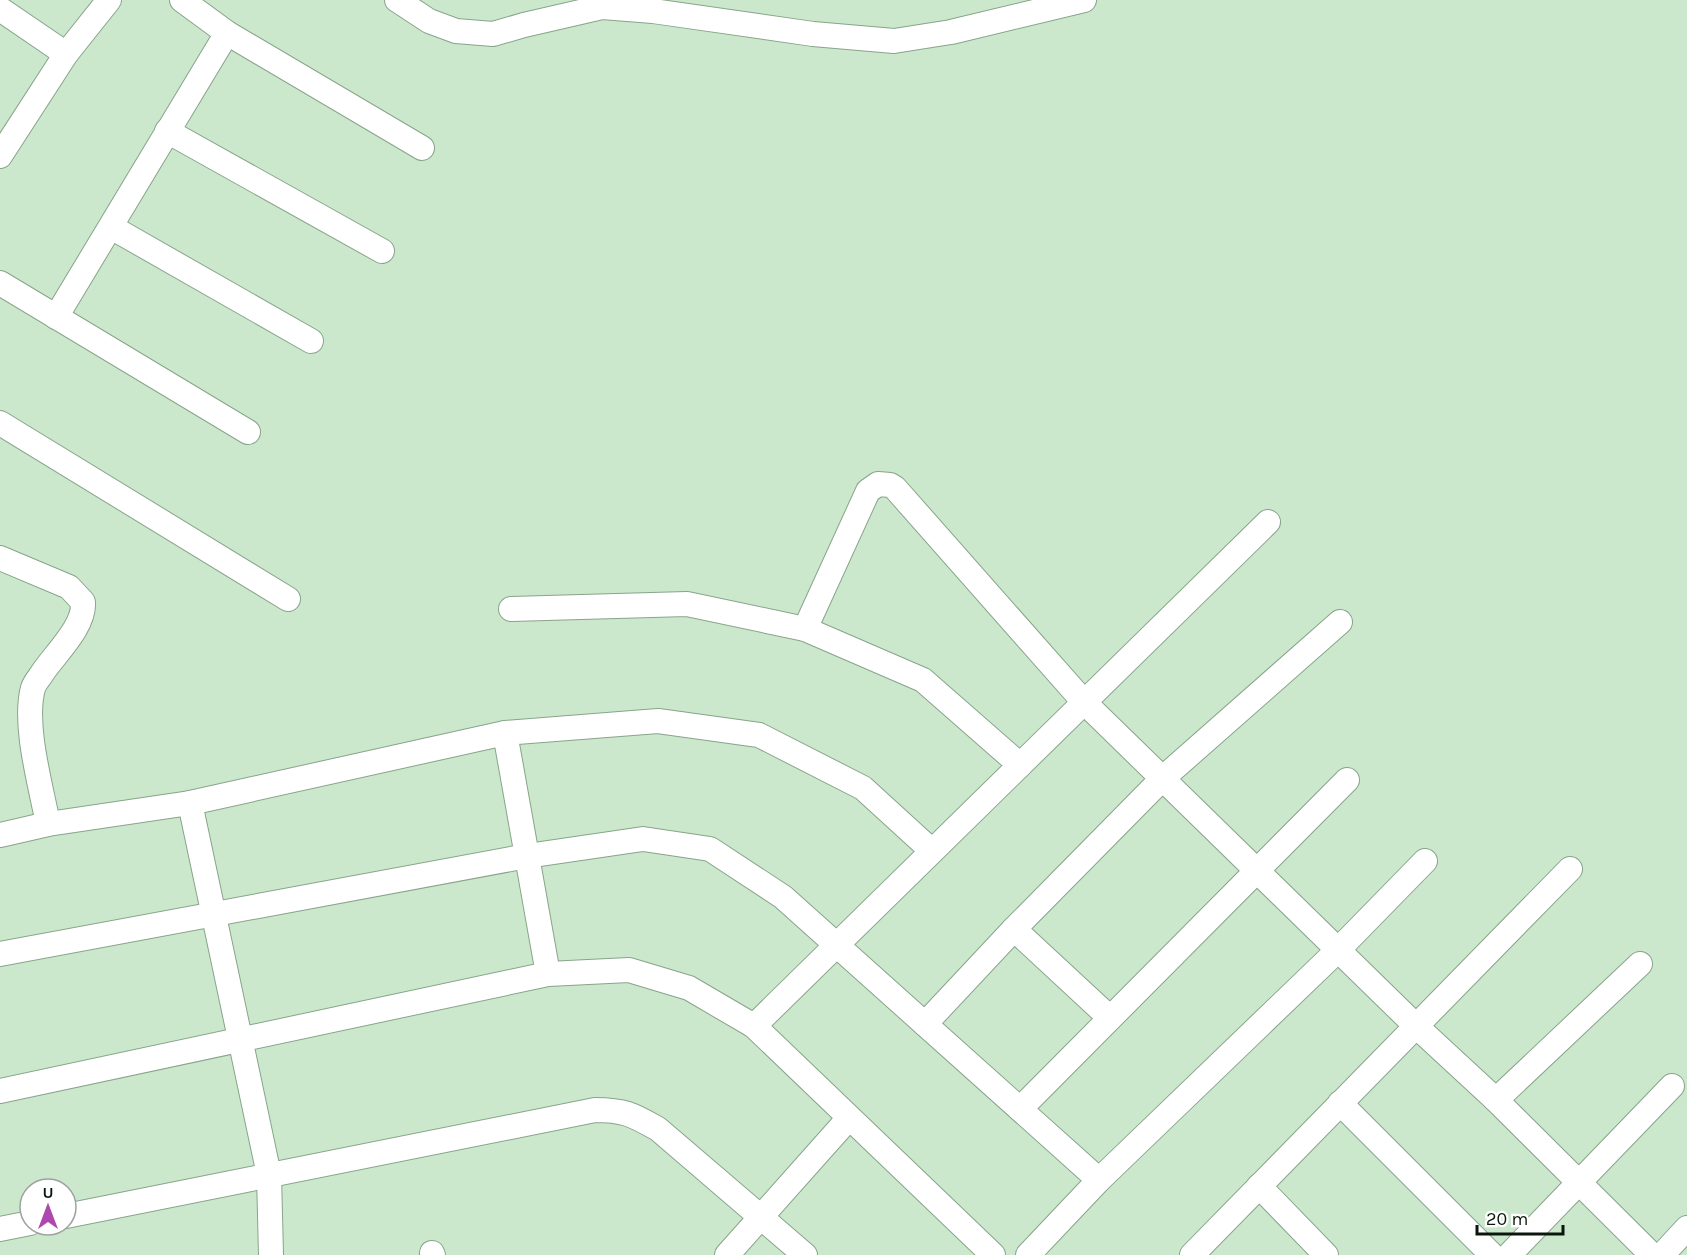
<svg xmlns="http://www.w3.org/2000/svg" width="1687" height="1255" font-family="Karla,sans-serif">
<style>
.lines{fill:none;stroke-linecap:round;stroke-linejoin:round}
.minor-casing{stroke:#88a48a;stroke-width:26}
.minor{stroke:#fff;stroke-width:24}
</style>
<rect width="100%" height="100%" fill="#cbe8cd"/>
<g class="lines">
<defs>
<g id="minor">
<path d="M182 0 227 33 422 148"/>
<path d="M397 0 429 21 456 31 493 34 524 25 602 7 653 11 813 34 894 41 951 32 1084 0"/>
<path d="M0 9 66 54"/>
<path d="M167 131 382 251"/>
<path d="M0 156 66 54 109 0"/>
<path d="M111 227 311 341"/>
<path d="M0 283 248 432"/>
<path d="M56 317 227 33"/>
<path d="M0 423 288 599"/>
<path d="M0 558 69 587 83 602C85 626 56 653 43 672 40 677 35 682 33 688 23 725 41 786 48 824"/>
<path d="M511 609 687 604 805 629 923 680 1020 765"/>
<path d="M805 629 868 491 878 484 890 485 895 488 1084 702 1416 1026 1496 1100 1652 1255"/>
<path d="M505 733 548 974"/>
<path d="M190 803 269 1175 271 1255"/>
<path d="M0 835 48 824 190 803 505 733 658 721 759 735 863 788 932 851"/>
<path d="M1014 929 1110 1018"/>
<path d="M0 954 527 856 643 839 710 849 783 897 1099 1180 1338 950 1425 861"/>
<path d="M925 1024 1014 929 1163 778 1340 622"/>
<path d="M754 1026 1268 522"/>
<path d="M0 1091 548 974 629 970 689 988 754 1026 993 1255"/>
<path d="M1496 1100 1640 964"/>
<path d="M1340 1103 1492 1255"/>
<path d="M1020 1109 1347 780"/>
<path d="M1259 1186 1326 1255"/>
<path d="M66 1216 595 1110C625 1110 633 1115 658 1129L805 1255"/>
<path d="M0 1229 30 1223"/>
<path d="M432 1253 433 1255"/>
<path d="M727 1255 849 1118"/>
<path d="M1028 1255 1099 1180"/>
<path d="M1192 1255 1570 869"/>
<path d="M1509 1255 1672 1086"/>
<path d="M1662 1255 1687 1228"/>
</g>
</defs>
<use href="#minor" class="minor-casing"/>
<use href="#minor" class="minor"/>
</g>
<g transform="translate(48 1207)"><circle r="28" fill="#ffffff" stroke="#9da29e" stroke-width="1.5"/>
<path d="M0-4.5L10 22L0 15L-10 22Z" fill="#ad49ae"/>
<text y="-9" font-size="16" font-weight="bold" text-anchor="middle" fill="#0b160d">U</text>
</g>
<path d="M1477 1225v9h86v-9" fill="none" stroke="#0b160d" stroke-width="3"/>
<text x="1486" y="1225" font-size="18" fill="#0b160d" stroke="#ffffff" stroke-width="4.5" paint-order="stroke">20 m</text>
</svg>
